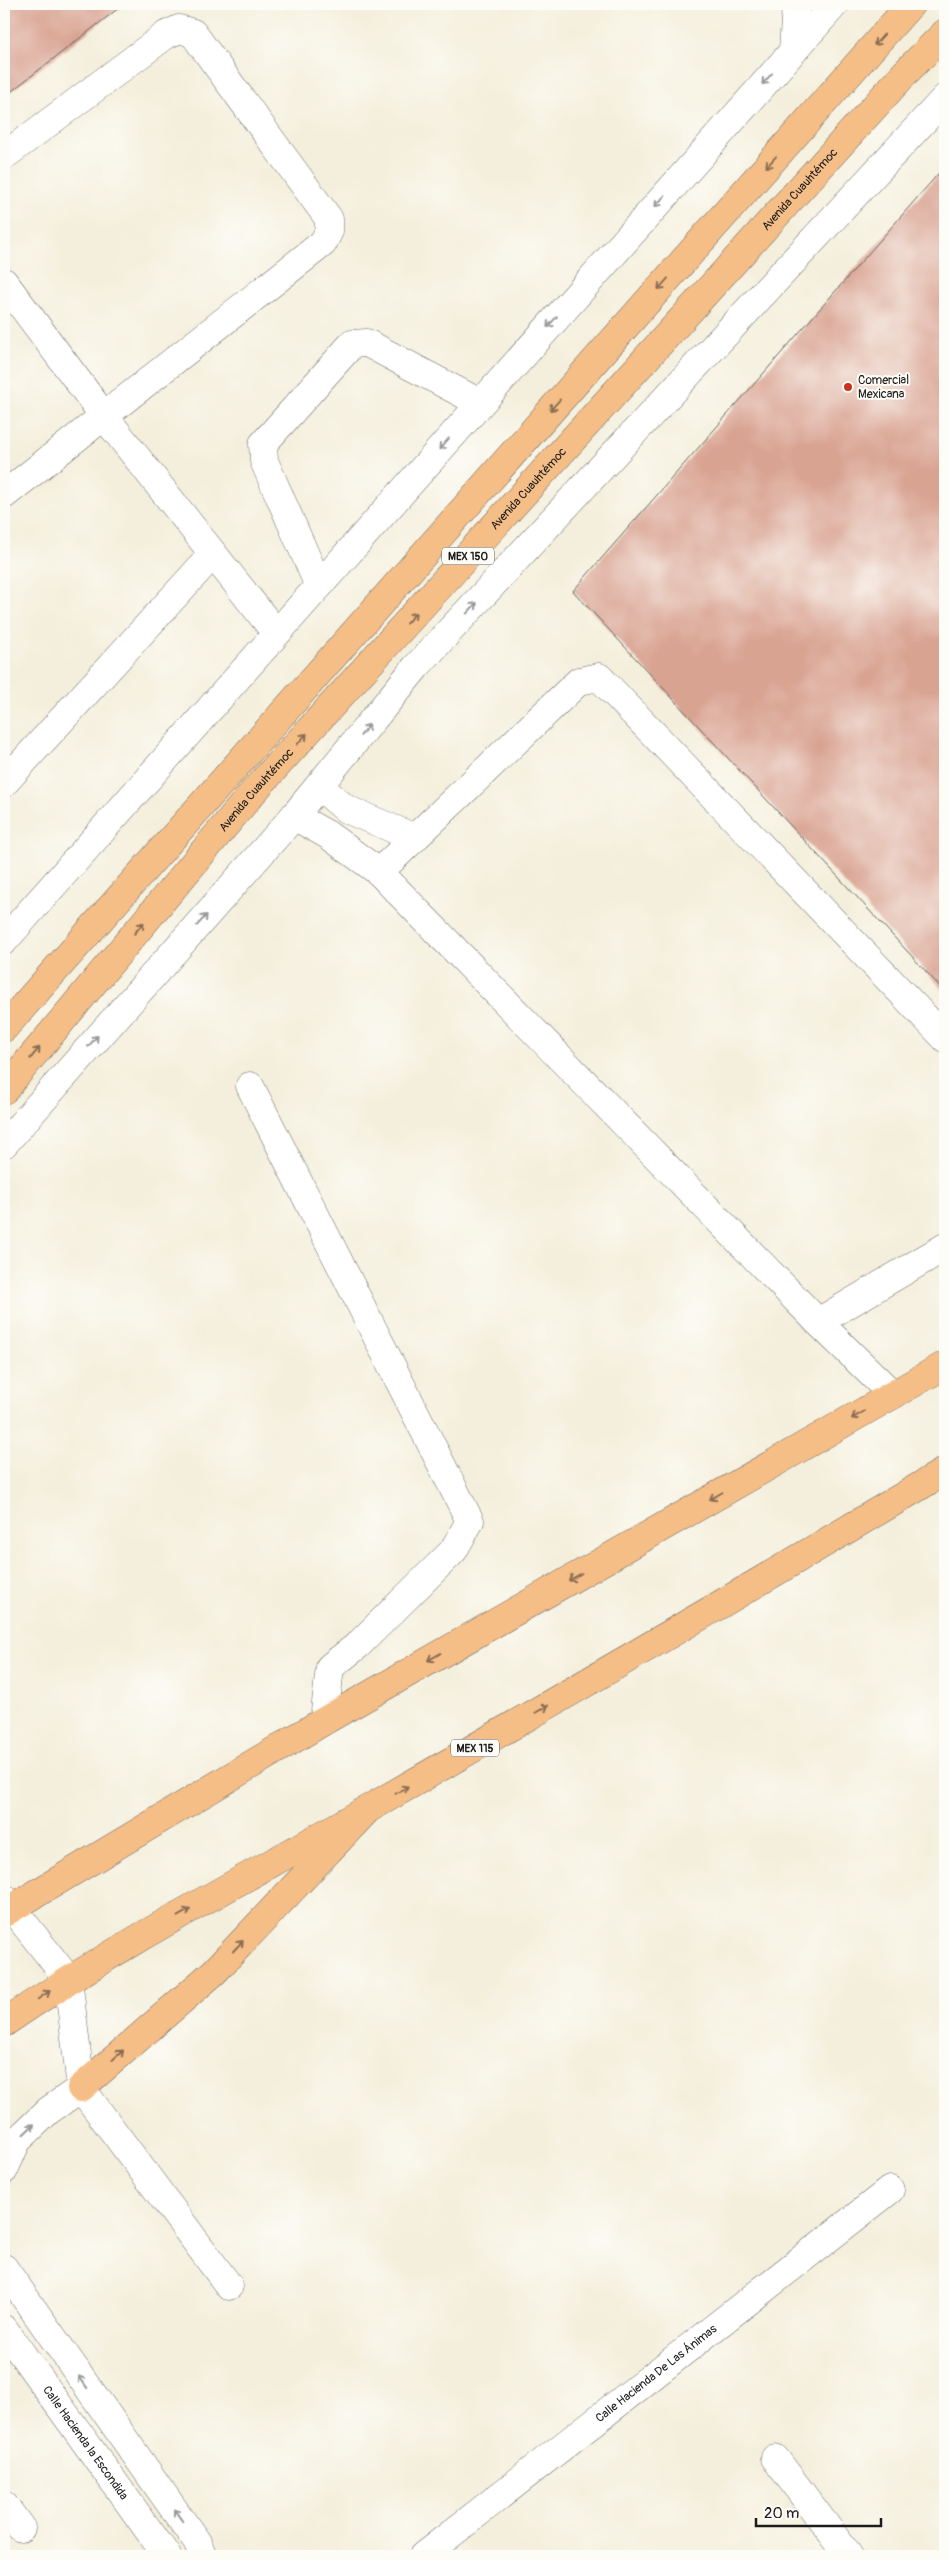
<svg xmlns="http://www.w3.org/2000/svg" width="949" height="2560" font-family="Pangolin,sans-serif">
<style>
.building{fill:#d9a392}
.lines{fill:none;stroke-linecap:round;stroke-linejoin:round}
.minor-casing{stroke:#68665f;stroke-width:29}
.major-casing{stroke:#68665f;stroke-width:29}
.highway-casing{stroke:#68665f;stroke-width:29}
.minor{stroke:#fff;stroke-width:28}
.major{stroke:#f6be87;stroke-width:28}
.highway{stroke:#f6be87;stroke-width:28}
.oneway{stroke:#896d52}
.oneway2{stroke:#999}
.poi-dot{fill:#c8321e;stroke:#fdfcf7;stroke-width:2}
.labels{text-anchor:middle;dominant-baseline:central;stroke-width:4;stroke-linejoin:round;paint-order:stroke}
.shield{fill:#fdfcf7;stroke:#605f5e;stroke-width:1}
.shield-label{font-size:11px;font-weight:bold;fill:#1c1c1c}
.street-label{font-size:12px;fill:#1c1c1c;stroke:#fdfcf7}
.poi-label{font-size:12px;fill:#1c1c1c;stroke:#fdfcf7;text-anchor:start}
</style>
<rect width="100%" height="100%" fill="#fdfcf7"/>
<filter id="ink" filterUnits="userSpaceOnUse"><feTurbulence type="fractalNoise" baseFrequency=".02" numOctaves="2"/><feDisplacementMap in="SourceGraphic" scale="10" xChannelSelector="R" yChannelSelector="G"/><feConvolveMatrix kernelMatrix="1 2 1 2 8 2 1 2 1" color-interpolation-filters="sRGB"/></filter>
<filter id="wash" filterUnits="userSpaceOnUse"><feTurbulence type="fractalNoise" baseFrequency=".0096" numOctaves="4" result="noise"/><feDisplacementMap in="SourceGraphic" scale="20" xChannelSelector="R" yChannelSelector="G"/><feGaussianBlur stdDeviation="1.12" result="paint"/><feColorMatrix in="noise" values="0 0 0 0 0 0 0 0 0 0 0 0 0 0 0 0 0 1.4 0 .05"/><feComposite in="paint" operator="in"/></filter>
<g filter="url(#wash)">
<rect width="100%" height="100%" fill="#f4efdc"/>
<g id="blocks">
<g class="building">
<path d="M4 4H124L4 97Z"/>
<path d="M938 174 945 182V992L573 591Z"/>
</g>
</g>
</g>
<g filter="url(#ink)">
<use href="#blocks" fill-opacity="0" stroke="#68665f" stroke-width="1"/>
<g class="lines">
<defs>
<g id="minor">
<path d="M793 51 796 4"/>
<path d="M4 156 166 35 179 29 193 33 329 219V231L323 243 4 495"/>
<path d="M4 282 104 416 276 633"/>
<path d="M319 586 264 461 263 444 352 344 367 343 480 403"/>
<path d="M4 783 213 554"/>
<path d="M319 786 346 809 415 838"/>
<path d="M294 816 328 835 379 872 818 1322 893 1395"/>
<path d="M379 872 579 681 599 677 945 1038"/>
<path d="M4 941 835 4"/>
<path d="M250 1086 470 1521 453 1551 358 1645 330 1667 324 1721"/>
<path d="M4 1144 294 816 416 667 945 98"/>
<path d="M818 1322 945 1247"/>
<path d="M4 1898 68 1979 81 2088 229 2286"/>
<path d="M4 2170 17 2141 48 2111 81 2088"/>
<path d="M4 2268 197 2542 203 2556"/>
<path id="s1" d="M4 2329 167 2556"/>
<path d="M775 2458 849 2556"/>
<path d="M4 2505 21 2528"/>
<path id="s2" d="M423 2556 890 2190"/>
</g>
<g id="major">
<path d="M4 1028 911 4"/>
<path id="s3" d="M4 1090 254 791 905 73 945 33"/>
<path d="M4 1913 324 1721 945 1365"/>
<path d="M4 2023C120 1943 246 1879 368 1809 561 1698 754 1586 945 1471"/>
</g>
<path id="highway" d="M81 2088 214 1972 366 1811"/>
</defs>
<use href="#minor" class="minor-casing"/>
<use href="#major" class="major-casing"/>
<use href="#highway" class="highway-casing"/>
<use href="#minor" class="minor"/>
<use href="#major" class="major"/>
<use href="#highway" class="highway"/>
</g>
<defs><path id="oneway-shaft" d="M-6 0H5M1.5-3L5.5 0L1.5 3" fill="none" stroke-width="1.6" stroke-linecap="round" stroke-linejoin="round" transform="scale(1.25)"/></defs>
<g class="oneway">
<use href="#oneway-shaft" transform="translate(879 40) rotate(132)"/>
<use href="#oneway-shaft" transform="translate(771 162) rotate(132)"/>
<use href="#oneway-shaft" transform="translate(663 284) rotate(132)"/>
<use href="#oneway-shaft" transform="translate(555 405) rotate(132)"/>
<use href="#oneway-shaft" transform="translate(411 618) rotate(-48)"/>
<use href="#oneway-shaft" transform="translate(302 739) rotate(-48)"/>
<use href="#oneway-shaft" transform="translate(139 928) rotate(-50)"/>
<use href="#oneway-shaft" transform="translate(35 1053) rotate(-50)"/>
<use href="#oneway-shaft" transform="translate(858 1415) rotate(150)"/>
<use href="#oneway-shaft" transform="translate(716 1496) rotate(150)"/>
<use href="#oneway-shaft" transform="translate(575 1577) rotate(150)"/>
<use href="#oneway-shaft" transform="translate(434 1657) rotate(150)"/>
<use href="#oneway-shaft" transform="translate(542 1709) rotate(-30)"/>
<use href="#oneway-shaft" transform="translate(402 1790) rotate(-30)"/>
<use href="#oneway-shaft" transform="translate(184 1913) rotate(-29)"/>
<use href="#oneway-shaft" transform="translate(238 1946) rotate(-47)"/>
<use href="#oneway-shaft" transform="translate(44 1995) rotate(-35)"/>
<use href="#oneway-shaft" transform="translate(118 2055) rotate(-42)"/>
</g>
<g class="oneway2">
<use href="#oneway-shaft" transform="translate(767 79) rotate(132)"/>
<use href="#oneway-shaft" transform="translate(660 201) rotate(132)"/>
<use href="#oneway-shaft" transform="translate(552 322) rotate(132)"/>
<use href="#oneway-shaft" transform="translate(444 444) rotate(131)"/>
<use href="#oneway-shaft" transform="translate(472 608) rotate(-47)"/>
<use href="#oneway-shaft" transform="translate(365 730) rotate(-51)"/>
<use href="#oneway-shaft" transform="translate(202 920) rotate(-48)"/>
<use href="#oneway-shaft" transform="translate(93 1041) rotate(-48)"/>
<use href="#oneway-shaft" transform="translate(29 2129) rotate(-44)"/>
<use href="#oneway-shaft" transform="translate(83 2382) rotate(-125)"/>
<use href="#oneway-shaft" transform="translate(178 2515) rotate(-125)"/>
</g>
</g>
<circle class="poi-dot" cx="848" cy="387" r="5"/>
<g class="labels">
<g class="shield">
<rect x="442" y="547.5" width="52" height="17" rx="4"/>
<rect x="451" y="1739.5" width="48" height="17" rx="4"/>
</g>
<g class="shield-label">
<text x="468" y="556">MEX 150</text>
<text x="475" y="1748">MEX 115</text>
</g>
<g class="street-label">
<text stroke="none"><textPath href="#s3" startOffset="1202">Avenida Cuauhtémoc</textPath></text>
<text stroke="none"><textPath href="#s3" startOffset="798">Avenida Cuauhtémoc</textPath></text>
<text stroke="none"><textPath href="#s3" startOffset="392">Avenida Cuauhtémoc</textPath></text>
<text stroke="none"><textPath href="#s2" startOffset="296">Calle Hacienda De Las Ánimas</textPath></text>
<text stroke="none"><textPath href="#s1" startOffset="140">Calle Hacienda la Escondida</textPath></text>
</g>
<g class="poi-label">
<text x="858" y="380">Comercial<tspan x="858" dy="14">Mexicana</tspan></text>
</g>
</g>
<rect width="949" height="2560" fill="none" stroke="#fdfcf7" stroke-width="20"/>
<path d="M756 2518v8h125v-8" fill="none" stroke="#1c1c1c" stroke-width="2.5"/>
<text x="764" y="2518" font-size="15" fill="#1c1c1c" stroke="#fdfcf7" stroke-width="4" paint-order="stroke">20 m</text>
</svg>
